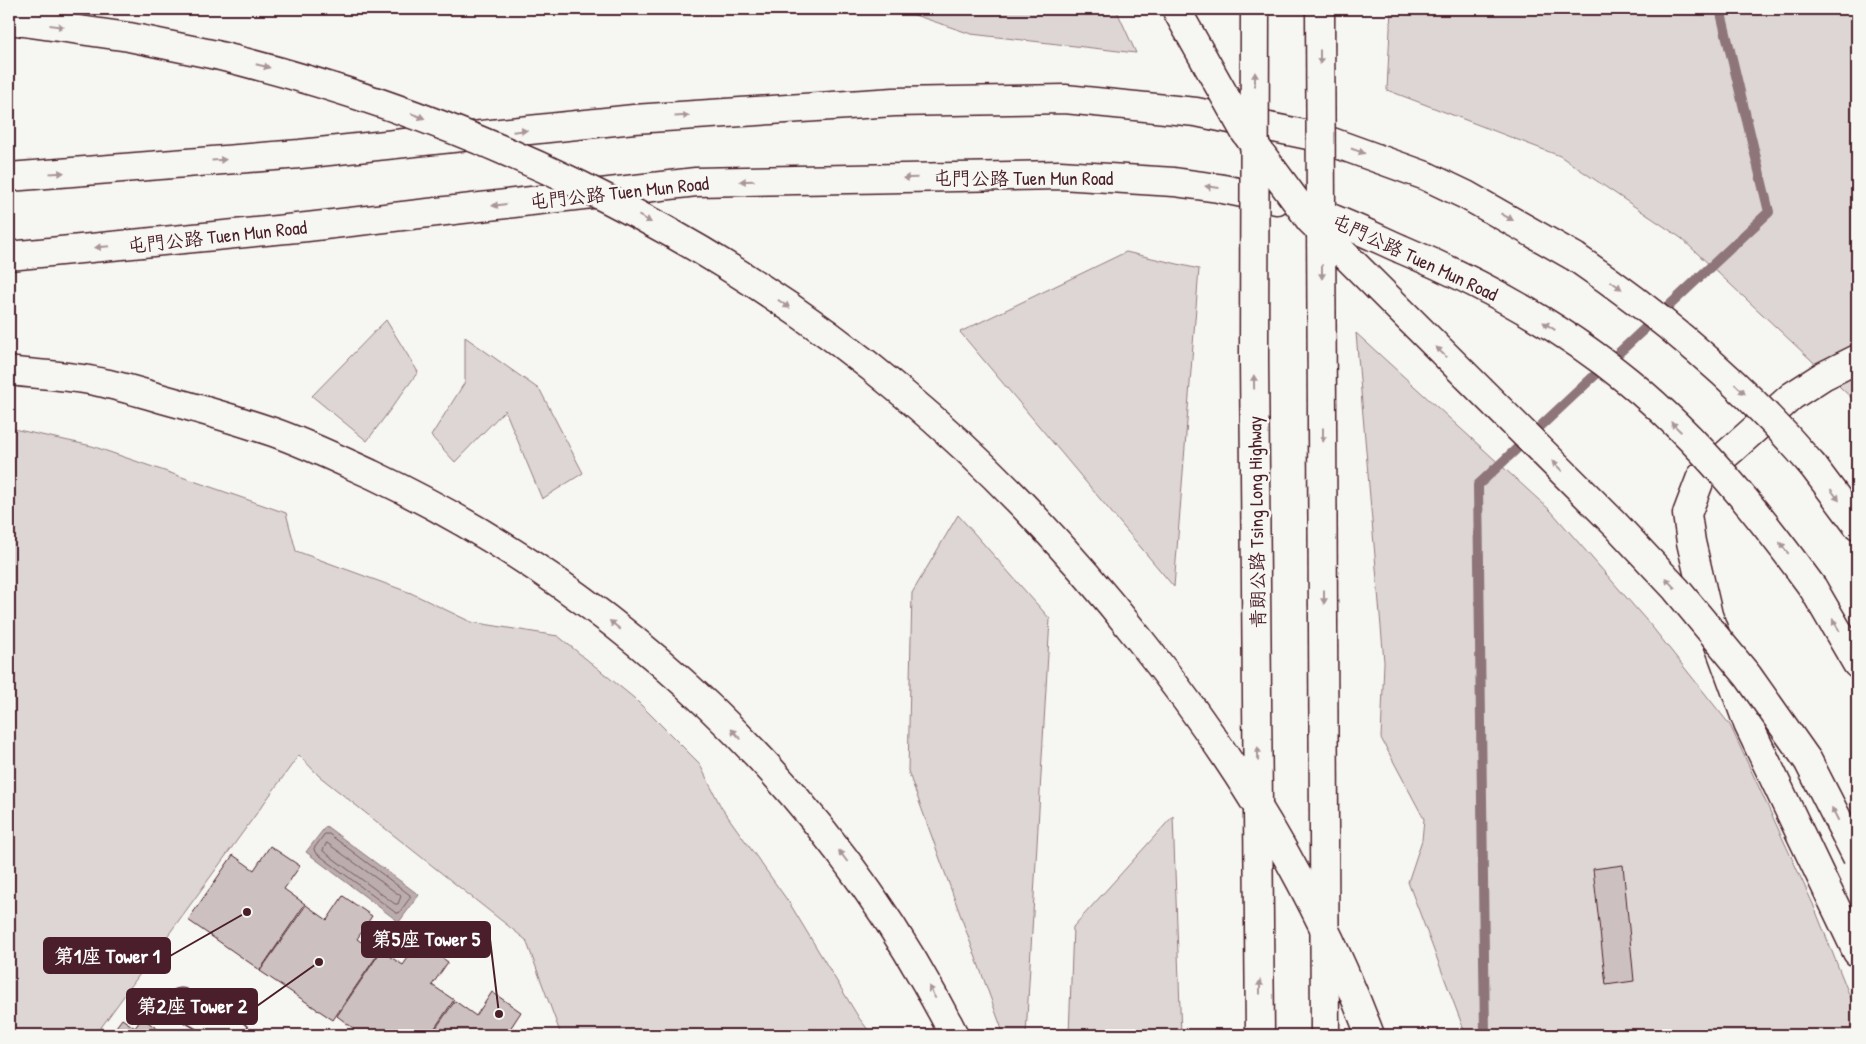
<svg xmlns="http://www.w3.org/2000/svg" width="1866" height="1044" font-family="'Patrick Hand','LXGW WenKai TC',sans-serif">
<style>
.green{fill:#ddd6d5;stroke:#947a80}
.water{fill:#bbadae;stroke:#8e747a}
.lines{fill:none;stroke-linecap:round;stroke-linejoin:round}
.shore{stroke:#77585f;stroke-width:1}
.stream{stroke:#8e747a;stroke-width:10}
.building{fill:#ccc1c0;stroke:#4a1f2b}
.minor-casing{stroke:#4a1f2b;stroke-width:31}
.highway-casing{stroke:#4a1f2b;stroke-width:31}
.minor{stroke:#f6f6f2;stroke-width:28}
.highway{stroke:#f6f6f2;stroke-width:28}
.highway-bridge-casing{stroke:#4a1f2b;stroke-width:31;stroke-linecap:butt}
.highway-bridge{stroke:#f6f6f2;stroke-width:28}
.oneway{fill:#a99598}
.labels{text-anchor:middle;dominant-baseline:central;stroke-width:5;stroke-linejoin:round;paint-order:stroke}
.street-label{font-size:19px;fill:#4a1f2b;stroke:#f6f6f2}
.leader{fill:none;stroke:#4a1f2b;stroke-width:2}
.callout-dot{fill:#4a1f2b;stroke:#f6f6f2;stroke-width:2}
.callout{fill:#4a1f2b;stroke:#4a1f2b;stroke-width:2}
.callout-label{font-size:20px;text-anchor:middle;font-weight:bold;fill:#fff}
</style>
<rect width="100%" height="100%" fill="#f6f6f2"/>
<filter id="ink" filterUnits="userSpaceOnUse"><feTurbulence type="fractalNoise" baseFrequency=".02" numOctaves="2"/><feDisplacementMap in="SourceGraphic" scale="10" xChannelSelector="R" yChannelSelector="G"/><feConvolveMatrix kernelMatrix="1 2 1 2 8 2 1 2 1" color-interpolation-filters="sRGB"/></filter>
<g filter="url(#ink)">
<g class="green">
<path d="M897 9H1116L1136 53 971 34Z"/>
<path d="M1391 9H1857V403L1681 238 1560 156 1387 90Z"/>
<path d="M1126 252 1199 269 1174 587 960 332Z"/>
<path d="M386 320 418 372 367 441 312 396Z"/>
<path d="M1356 333 1551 511 1653 628 1730 725 1813 904 1857 1014V1035H1466L1408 882 1422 840 1424 819 1381 738 1384 662Z"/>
<path d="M465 337 540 390 583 473 542 499 505 410 455 462 431 436 465 382Z"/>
<path d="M9 428 92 446 286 513 296 551 411 593 471 622 558 636 634 698 699 763 721 807 790 904 859 1018 872 1035H561L526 940 319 776 299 755 97 1033 76 1035H9Z"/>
<path d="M958 515 1050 619 1026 1035H1004L908 771 912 593Z"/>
<path d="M1173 816 1181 1035H1069L1073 927Z"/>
</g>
<path class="water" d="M326 826 419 895 399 922 306 852Z"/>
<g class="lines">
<g class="shore">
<path d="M325 834H329L410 895V898L399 913H396L315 852 314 849Z"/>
<path d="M327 843 401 896 398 904H395L323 851Z"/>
</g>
<path class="stream" d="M1485 1035 1478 485 1769 212 1720 9"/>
</g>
<g class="building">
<path d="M270 846 300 866 284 889 305 904 260 970 188 920 233 855 254 870Z"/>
<path d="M1623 865 1634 981 1606 985 1593 869Z"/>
<path d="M343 896 372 916 357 939 378 954 333 1020 260 971 306 905 327 920Z"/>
<path d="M419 942 448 962 432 985 454 1000 430 1035H349L353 1028 337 1016 381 951 403 965Z"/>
<path d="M492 992 521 1012 506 1035H431L455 1001 476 1016Z"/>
<path d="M142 1018 163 1033 161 1035H110L122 1019 135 1028Z"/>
</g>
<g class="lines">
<defs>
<g id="minor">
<path d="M1857 359 1823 376 1792 396 1701 477 1687 514 1691 542 1708 615 1748 724 1857 952"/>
<path d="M181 1003 235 1035"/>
</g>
<g id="highway">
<path d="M9 20 129 37 216 55"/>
<path d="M9 177 300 154 634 119 894 102 1065 99 1196 112 1318 137 1426 176 1466 195 1575 257"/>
<path d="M9 256 307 227 696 182 1060 175 1174 182 1218 188 1277 200"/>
<path d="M9 371C38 375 70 375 99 382 120 386 142 393 163 399 200 409 237 420 273 432 307 444 340 460 373 475 620 592 831 791 954 1035"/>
<path d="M1813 466 1857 525"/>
<path d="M1813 588 1857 664"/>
</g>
</defs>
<use href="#minor" class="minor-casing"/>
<use href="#highway" class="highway-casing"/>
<use href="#minor" class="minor"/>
<use href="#highway" class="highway"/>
<defs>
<g id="highway-bridge">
<path d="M1176 9 1245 132 1310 220 1615 524 1676 589 1748 676 1808 761 1857 857"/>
<path d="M1255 9 1254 360 1260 1035"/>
<path d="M1320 9 1325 1035"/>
<path d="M216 55C466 116 707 228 905 395 992 468 1070 551 1140 640 1236 759 1316 892 1370 1035"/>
<path d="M1307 209C1339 220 1370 235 1401 249 1482 283 1561 326 1629 382 1700 440 1759 514 1813 588"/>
<path d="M1575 257C1663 317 1744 385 1813 466"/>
</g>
</defs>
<use href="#highway-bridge" class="highway-bridge-casing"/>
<use href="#highway-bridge" class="highway-bridge"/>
</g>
<defs><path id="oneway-solid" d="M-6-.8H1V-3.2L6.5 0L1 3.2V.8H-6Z" transform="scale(1.25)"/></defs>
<g class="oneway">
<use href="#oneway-solid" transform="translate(57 26) rotate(7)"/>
<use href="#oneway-solid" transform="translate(1320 57) rotate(90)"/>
<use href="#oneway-solid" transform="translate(263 66) rotate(14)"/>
<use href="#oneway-solid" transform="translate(1255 79) rotate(-90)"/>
<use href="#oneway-solid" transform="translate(418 116) rotate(20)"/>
<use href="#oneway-solid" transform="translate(682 116) rotate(-4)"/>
<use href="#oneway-solid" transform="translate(520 131) rotate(-6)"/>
<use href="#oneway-solid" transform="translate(1358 151) rotate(19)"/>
<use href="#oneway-solid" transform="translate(219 160) rotate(-4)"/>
<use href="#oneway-solid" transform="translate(57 173) rotate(-4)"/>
<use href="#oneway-solid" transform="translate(910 178) rotate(179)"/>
<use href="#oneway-solid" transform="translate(747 181) rotate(179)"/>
<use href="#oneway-solid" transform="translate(1212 187) rotate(-173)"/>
<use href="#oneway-solid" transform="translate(499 205) rotate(173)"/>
<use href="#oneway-solid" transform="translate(1507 217) rotate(29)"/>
<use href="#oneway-solid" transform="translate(645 219) rotate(29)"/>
<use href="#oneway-solid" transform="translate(102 247) rotate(175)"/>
<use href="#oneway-solid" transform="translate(1322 272) rotate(90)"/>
<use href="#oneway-solid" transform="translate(1616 285) rotate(35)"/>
<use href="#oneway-solid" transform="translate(784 304) rotate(35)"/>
<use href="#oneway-solid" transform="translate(1549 326) rotate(-147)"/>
<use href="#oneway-solid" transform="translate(1441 352) rotate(-135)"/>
<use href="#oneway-solid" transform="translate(1254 382) rotate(-91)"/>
<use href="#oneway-solid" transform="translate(1740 389) rotate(43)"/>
<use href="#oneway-solid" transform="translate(1676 427) rotate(-136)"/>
<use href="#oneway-solid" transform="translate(1323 435) rotate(90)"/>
<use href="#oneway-solid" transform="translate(1557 466) rotate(-135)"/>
<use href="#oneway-solid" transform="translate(1835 495) rotate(53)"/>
<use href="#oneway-solid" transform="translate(1784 548) rotate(-128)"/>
<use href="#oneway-solid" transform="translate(1670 583) rotate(-133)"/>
<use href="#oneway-solid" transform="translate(1324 597) rotate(90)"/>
<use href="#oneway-solid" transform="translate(615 625) rotate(-141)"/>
<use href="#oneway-solid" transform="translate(1836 625) rotate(-120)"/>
<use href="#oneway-solid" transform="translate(736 734) rotate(-134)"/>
<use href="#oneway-solid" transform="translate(1258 754) rotate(-91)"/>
<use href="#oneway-solid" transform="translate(1835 814) rotate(-117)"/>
<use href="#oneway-solid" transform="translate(843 856) rotate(-127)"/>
<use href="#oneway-solid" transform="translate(1260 987) rotate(-90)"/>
<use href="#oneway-solid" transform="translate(932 992) rotate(-118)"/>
</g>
</g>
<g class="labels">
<g class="street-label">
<text x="1023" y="178">屯門公路 Tuen Mun Road</text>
<text transform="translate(619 192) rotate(-6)">屯門公路 Tuen Mun Road</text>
<text transform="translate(217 236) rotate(-6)">屯門公路 Tuen Mun Road</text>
<text transform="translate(1415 257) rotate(25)">屯門公路 Tuen Mun Road</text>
<text transform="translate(1256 522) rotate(-91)">青朗公路 Tsing Long Highway</text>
</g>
</g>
<path class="leader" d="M499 1014L490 939M247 912L170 956M319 962L257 1006"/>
<g class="callout-dot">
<circle cx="499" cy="1014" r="5"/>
<circle cx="247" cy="912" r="5"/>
<circle cx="319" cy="962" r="5"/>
</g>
<g class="callout">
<rect x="362" y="922" width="128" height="35" rx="5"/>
<rect x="44" y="938" width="126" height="35" rx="5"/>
<rect x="127" y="989" width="130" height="35" rx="5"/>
</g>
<g class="callout-label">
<text x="426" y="946">第5座 Tower 5</text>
<text x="107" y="963">第1座 Tower 1</text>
<text x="192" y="1013">第2座 Tower 2</text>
</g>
<rect width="1866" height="1044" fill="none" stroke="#f6f6f2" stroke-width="30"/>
<rect x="15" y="15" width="1836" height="1014" fill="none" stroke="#4a1f2b" stroke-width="2" filter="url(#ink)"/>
</svg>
